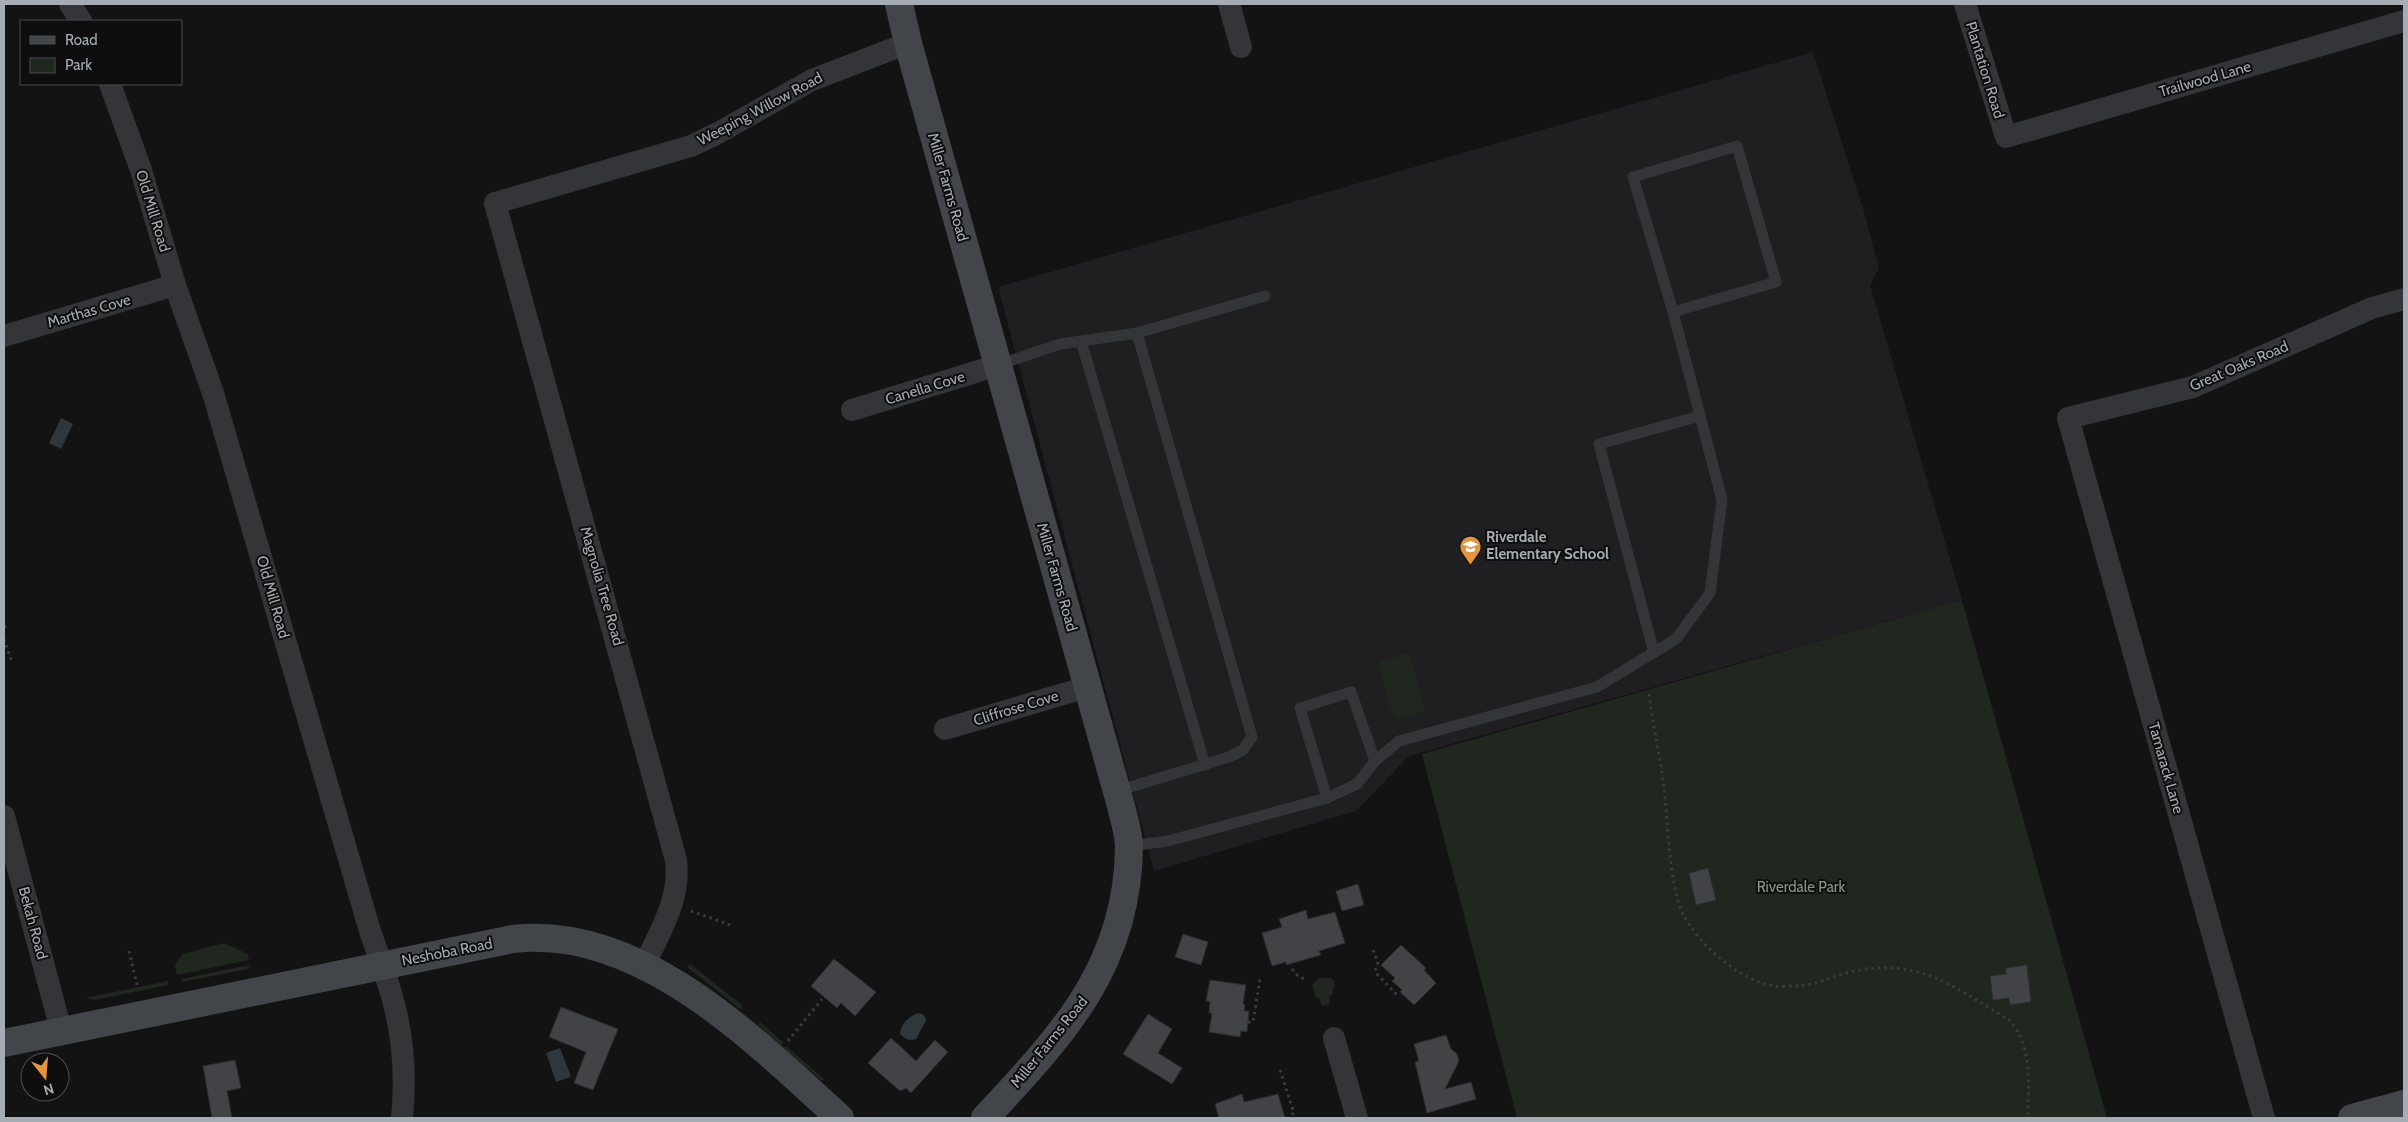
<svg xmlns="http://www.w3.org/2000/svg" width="2408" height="1122" font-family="Cabin,sans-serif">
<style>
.built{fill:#1f1f21}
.green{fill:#1f271f}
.water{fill:#2d373c}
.building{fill:#424347;stroke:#2d2d30}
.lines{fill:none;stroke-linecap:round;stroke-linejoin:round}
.path{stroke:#3a3c40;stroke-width:3;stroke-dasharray:2.5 4;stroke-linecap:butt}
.lane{stroke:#343539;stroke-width:11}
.street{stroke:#343539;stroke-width:22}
.secondary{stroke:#424549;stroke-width:28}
.labels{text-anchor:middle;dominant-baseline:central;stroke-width:4;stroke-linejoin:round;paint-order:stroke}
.street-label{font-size:15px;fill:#a5acb4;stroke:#0e0e0f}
.poi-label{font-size:15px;font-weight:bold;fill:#a5acb4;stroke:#0e0e0f;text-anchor:start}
.park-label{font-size:15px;fill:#809d7d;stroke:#0e0e0f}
</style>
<rect width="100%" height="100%" fill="#131314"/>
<path class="built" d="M1813 52 1864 212 1879 268 1870 285 1962 600 1409 756 1356 811 1154 871 998 287Z"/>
<g class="green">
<path d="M1962 600 2107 1118H1517L1422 754Z"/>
<path d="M1409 653 1426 711 1398 720 1393 716 1378 662Z"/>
<path d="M224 943 248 954 249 960 177 975 175 965 183 954Z"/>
<path d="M690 964 743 1006 740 1009 687 967Z"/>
<path d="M249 965V969L182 982 181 979Z"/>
<path d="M1319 978H1331L1335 982 1332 995 1329 996 1330 1004 1322 1006 1319 998 1316 999 1312 985Z"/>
<path d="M168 981V985L95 1000 85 998Z"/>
<path d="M760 1022 784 1043 781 1045 757 1024Z"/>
<path d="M786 1046 824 1079 822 1081 784 1048Z"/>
</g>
<g class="water">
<path d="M61 418 73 424 61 449 49 443Z"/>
<path d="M920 1013 925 1016 926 1021 916 1039 911 1040 906 1039 900 1034C900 1025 910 1014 920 1013Z"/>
<path d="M560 1048 571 1077 556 1082 546 1053Z"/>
</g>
<g class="building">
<path d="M1708 868 1716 900 1696 905 1689 873Z"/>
<path d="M1358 884 1364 905 1342 911 1336 891Z"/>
<path d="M1306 910 1308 919 1335 912 1345 943 1319 951 1321 955 1286 965V962L1272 966 1262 933 1282 927 1279 919Z"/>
<path d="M1183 934 1208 942 1201 965 1175 957Z"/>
<path d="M1401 945 1426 968 1424 970 1436 983 1414 1005 1400 992 1402 990 1392 981 1395 978 1381 965Z"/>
<path d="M834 959 876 992 855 1016 841 1003 837 1008 811 986Z"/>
<path d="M2027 965 2031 1002 2010 1005 2009 998 1993 1000 1990 976 2006 974V968Z"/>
<path d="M1210 980 1246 985 1243 1004 1245 1005 1244 1011H1249L1247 1032 1241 1031 1240 1037 1209 1032 1212 1013H1209L1210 1002 1206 1001Z"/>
<path d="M561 1007 618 1029 593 1090 574 1083 586 1052 549 1037Z"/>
<path d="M1148 1014 1172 1029 1158 1053 1182 1068 1172 1084 1123 1054Z"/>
<path d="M1446 1035 1451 1049 1457 1054 1459 1061 1445 1089 1471 1082 1476 1099 1427 1113 1415 1062 1419 1061 1414 1044Z"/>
<path d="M891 1038 916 1061 935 1040 948 1052 911 1093 906 1088 900 1091 868 1063Z"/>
<path d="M235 1060 241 1088 227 1091 232 1118H212L203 1066Z"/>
<path d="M1242 1094 1244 1102 1278 1094 1285 1118H1219L1215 1104Z"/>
</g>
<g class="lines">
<g class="path">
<path d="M4 627 7 626"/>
<path d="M4 639 12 663"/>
<path d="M1649 694C1653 725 1660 756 1664 787 1668 820 1669 885 1683 914 1698 944 1741 982 1775 986 1782 987 1791 986 1798 986 1820 985 1838 973 1860 970 1923 959 1958 990 2009 1020 2033 1044 2028 1086 2028 1118"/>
<path d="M691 911 730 925"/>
<path d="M1373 950 1378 962 1375 972 1399 997"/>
<path d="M129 951 137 985"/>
<path d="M1292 969 1298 976 1307 980"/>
<path d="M1248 1022H1253L1260 979"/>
<path d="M788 1041 822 999"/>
<path d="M1280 1070 1294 1113 1288 1117"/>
</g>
<g class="lane">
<path d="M1137 333 1265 296"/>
<path d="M1081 341 1205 765"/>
<path d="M998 365 1060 344 1137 333 1252 737 1243 750 1229 757 1117 791"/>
<path d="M1654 653 1599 444 1700 416"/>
<path d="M1327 798 1300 708 1351 692 1375 761"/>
<path d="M1129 846 1168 841 1327 798 1357 784 1375 761 1399 741 1597 687 1676 639 1710 593 1722 500 1673 312 1776 282 1737 146 1633 177 1673 312"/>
</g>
<g class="street">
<path d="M70 4 81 21"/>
<path d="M1229 4 1241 47"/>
<path d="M1965 4 2006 137 2404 21"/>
<path d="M110 84 141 170 175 285 213 393 370 931C377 952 385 972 391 993 403 1033 406 1077 402 1118"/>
<path d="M4 336 175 285"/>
<path d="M852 410 998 365"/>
<path d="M945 729 1087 687"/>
<path d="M4 816 61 1030"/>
<path d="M644 966C660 931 681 899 676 860L495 203 691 146 718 133 812 80 908 43"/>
<path d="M1334 1038 1357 1118"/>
<path d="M2264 1118 2068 418 2193 387 2372 308 2404 299"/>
</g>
<g class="secondary">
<path d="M899 4 908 43 1121 806C1124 819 1129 834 1129 847 1128 967 1061 1036 985 1118"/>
<path d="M4 1043 513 939C640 924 754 1040 840 1118"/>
<path d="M2352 1118 2404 1104"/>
</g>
</g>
<defs>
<symbol id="school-pin" viewBox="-11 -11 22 30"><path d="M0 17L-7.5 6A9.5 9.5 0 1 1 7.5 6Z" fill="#e4943b" stroke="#0e0e0f"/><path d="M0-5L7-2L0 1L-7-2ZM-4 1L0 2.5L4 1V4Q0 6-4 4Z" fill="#fff"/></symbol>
</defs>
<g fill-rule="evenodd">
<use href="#school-pin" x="1458" y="534" width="25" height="34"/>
</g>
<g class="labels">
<g class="street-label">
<text transform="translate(1985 70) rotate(73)">Plantation Road</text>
<text transform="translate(2205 79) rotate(-16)">Trailwood Lane</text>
<text transform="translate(760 109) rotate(-28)">Weeping Willow Road</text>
<text transform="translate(948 187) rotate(74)">Miller Farms Road</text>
<text transform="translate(153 211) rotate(73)">Old Mill Road</text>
<text transform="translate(89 311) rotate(-16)">Marthas Cove</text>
<text transform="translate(2239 366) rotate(-23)">Great Oaks Road</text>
<text transform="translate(925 388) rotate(-17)">Canella Cove</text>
<text transform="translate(1057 577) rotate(74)">Miller Farms Road</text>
<text transform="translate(602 586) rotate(74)">Magnolia Tree Road</text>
<text transform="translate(273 597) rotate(74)">Old Mill Road</text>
<text transform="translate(1016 708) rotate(-17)">Cliffrose Cove</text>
<text transform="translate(2166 768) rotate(74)">Tamarack Lane</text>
<text transform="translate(33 923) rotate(75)">Bekah Road</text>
<text transform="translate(447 952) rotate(-11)">Neshoba Road</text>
<text transform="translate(1049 1042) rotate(-51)">Miller Farms Road</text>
</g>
<g class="poi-label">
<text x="1486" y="537">Riverdale<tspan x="1486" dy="17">Elementary School</tspan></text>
</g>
<g class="park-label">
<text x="1801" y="887">Riverdale Park</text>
</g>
</g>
<rect width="2408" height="1122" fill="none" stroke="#a5acb4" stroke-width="10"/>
<rect x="20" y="20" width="162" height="65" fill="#0e0e0f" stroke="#4a4d51"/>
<rect x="30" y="36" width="25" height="8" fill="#424549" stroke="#4a4d51"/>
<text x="65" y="45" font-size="15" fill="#a5acb4">Road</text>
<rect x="30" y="58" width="25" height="15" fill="#1f271f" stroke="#4a4d51"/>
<text x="65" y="70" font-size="15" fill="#a5acb4">Park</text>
<g transform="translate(45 1077) rotate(163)"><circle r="24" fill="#0e0e0f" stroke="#4a4d51"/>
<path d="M0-4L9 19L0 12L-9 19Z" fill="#e4943b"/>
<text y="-8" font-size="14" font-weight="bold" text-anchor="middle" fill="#a5acb4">N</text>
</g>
</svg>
